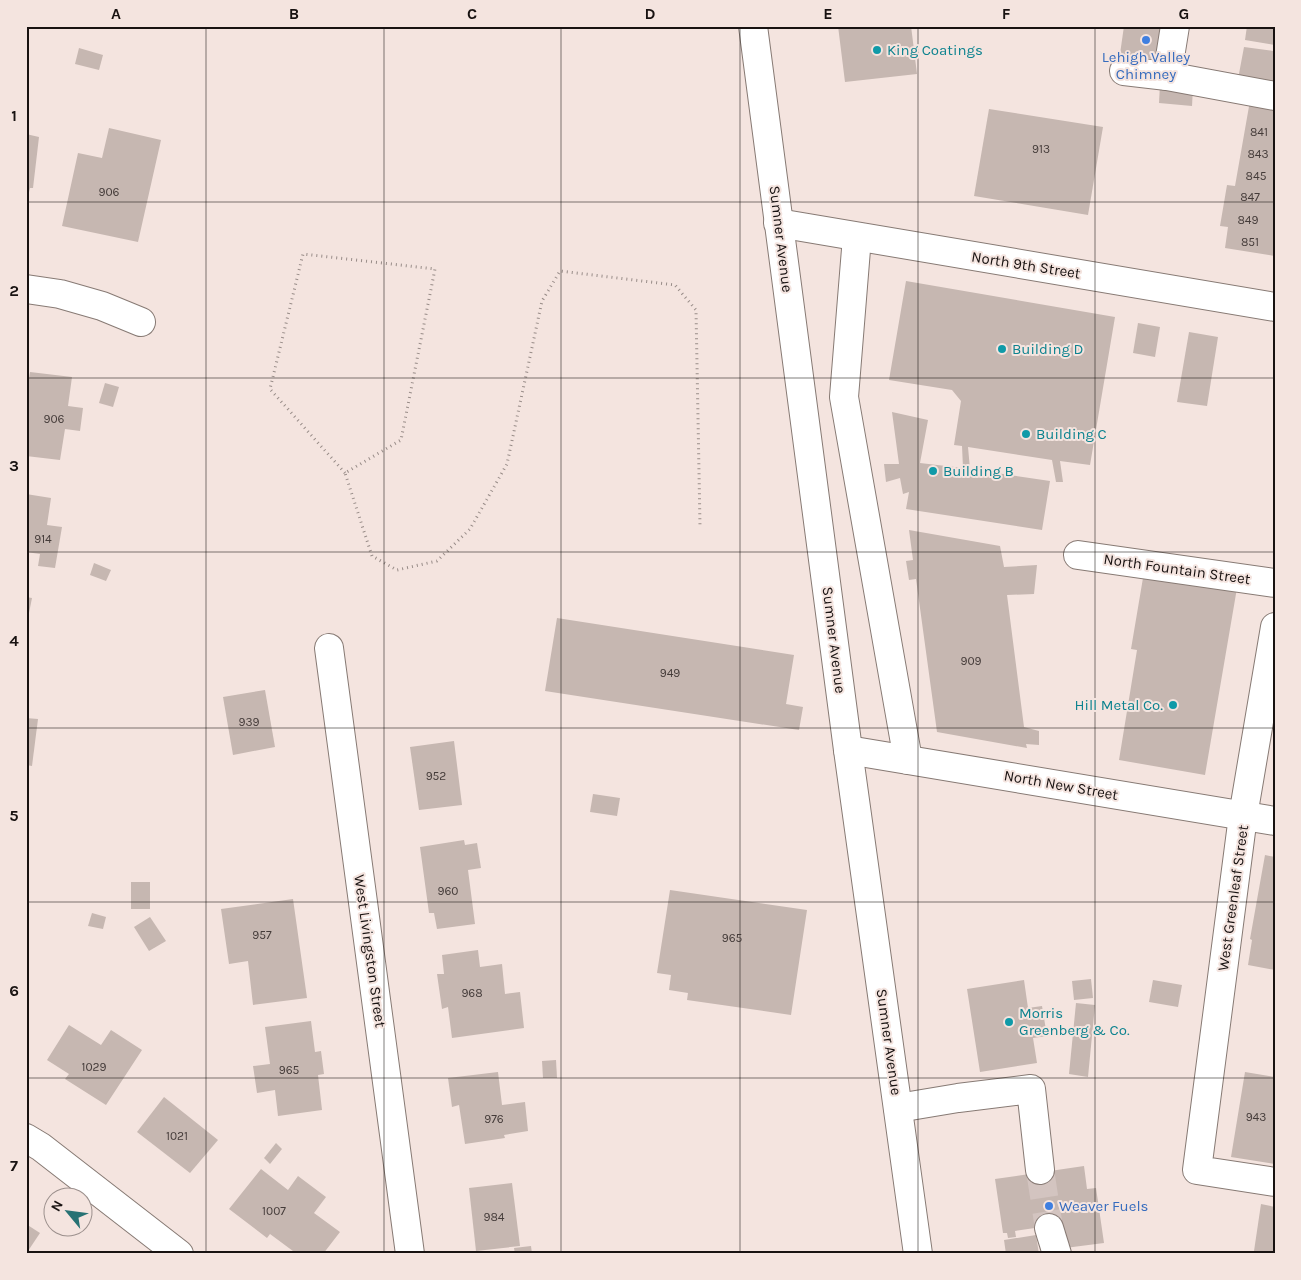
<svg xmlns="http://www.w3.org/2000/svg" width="1301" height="1280" font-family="Karla,sans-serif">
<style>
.building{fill:#c6b7b1}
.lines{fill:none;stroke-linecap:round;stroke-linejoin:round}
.minor-tunnel{stroke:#d3c4c0;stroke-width:28;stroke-dasharray:28 14;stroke-linecap:butt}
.minor-casing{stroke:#877a74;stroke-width:30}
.path{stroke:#988c88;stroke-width:3;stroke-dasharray:1 4;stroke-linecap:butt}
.minor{stroke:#fff;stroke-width:28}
.grid{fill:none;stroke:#181211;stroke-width:1;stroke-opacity:0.55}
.shop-dot{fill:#3f7fe0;stroke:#f4e4df;stroke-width:2}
.culture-dot{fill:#0f9aa8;stroke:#f4e4df;stroke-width:2}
.labels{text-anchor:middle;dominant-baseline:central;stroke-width:4;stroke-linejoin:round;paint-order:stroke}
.number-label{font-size:12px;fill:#443b39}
.culture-label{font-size:15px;fill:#0d838f;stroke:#f4e4df;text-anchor:start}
.shop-label{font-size:15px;fill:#366cbe;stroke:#f4e4df}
.street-label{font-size:15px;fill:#181211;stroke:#f4e4df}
.neatline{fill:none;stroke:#181211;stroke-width:2}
.grid-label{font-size:16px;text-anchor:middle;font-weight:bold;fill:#181211}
</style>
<rect width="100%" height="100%" fill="#f4e4df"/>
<g class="building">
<path d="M838 26H911L917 74 845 82Z"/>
<path d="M1124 26H1172L1167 61 1120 54Z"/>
<path d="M1247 26H1275V45L1245 40Z"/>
<path d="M1274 46 1275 85 1238 79 1244 47 1273 51Z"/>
<path d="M79 48 103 55 99 70 75 64Z"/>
<path d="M1160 84 1193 88 1192 106 1159 103Z"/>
<path d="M1251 95 1275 99V256L1225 248 1228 227 1220 226 1227 185 1235 186Z"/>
<path d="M989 109 1103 127 1088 215 974 196Z"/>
<path d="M109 128 161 140 138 242 62 226 78 153 102 158Z"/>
<path d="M26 134 39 137 33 188H30L27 201Z"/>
<path d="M906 281 1115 317 1090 465 1060 461 1063 482H1056L1052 460 968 447 970 469 1050 481 1042 530 906 509 909 492 903 494 900 478 886 482 884 464H899L892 412 928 420 920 463 963 468 962 446 954 445 961 401 952 390 889 380Z"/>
<path d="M1138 323 1160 327 1155 357 1133 353Z"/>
<path d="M1189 332 1218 337 1207 406 1177 402Z"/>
<path d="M30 372 72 377 68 406 83 408 80 431 65 429 60 460 26 456V397Z"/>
<path d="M105 383 119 387 113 407 99 403Z"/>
<path d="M26 494 51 498 47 525 62 527 55 568 38 566 40 554 26 552Z"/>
<path d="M909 530 1000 546 1004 567 1037 565 1034 594 1007 595 1024 727 1039 731V745L1026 744 1027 748 937 732 916 579 909 580 906 561 913 560Z"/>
<path d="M94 563 111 570 106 581 90 575Z"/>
<path d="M1144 572 1237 588 1205 775 1119 760 1137 650 1131 649Z"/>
<path d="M26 597 32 598 27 623H26Z"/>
<path d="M557 618 794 655 786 704 803 707 799 730 545 691Z"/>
<path d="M265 690 275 747 233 755 223 697Z"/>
<path d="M26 718 38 719 32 766 26 765Z"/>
<path d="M454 741 462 805 419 810 410 747Z"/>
<path d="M593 794 620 798 617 816 590 812Z"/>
<path d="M464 840 465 845 477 843 481 868 468 870 475 924 437 929 434 913H429L420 847Z"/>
<path d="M1265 855 1275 857V970L1248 965 1252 940 1250 939Z"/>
<rect x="131" y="882" width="19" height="27"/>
<path d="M670 890 807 910 791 1015 687 1000 688 993 669 990 671 975 657 973Z"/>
<path d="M293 899 307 998 253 1005 248 961 229 964 221 909Z"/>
<path d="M92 913 106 917 103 929 88 926Z"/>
<path d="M150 917 166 941 149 951 134 927Z"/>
<path d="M478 950 480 967 502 964 505 994 520 992 524 1028 452 1038 448 1007 442 1009 437 974H444L442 955Z"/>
<path d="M1091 979 1093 998 1074 1000 1072 981Z"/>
<path d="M1024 980 1028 1008 1042 1006 1047 1036 1033 1038 1037 1063 980 1072 967 989Z"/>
<path d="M1153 980 1182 985 1178 1007 1149 1002Z"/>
<path d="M1076 1003 1095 1005 1088 1077 1069 1074Z"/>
<path d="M311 1021 315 1052 321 1051 324 1074 318 1075 322 1110 278 1116 275 1090 257 1093 253 1066 270 1064 265 1027Z"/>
<path d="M69 1025 101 1045 111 1030 142 1050 106 1105 65 1079 69 1074 47 1060Z"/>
<path d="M556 1060 557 1078H543L542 1061Z"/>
<path d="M498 1072 502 1105 525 1102 528 1131 504 1135 505 1138 465 1144 459 1105 452 1107 448 1078Z"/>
<path d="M1245 1072 1275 1077V1164L1231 1157Z"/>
<path d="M164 1097 218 1140 190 1173 137 1132Z"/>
<path d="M276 1143 282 1149 270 1164 264 1158Z"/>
<path d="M1084 1166 1087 1189 1096 1188 1104 1243 1065 1248 1062 1224 1015 1231 1016 1237 1008 1238 1007 1233H1003L995 1179Z"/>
<path d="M261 1169 288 1190 298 1176 326 1197 314 1213 340 1232 323 1254H297L270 1234 267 1238 229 1209Z"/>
<path d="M512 1183 520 1246 476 1251 469 1188Z"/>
<path d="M1261 1204 1275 1207V1254L1254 1251Z"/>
<path d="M26 1224 40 1233 26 1254Z"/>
<path d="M1036 1235 1039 1254H1006L1004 1240Z"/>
<path d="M531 1246 532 1254H515L514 1248Z"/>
</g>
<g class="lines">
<path class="minor-tunnel" d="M1040 1170 1049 1228"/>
<defs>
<g id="minor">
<path d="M753 26 848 750 918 1254"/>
<path d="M1124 71 1167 76 1275 96"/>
<path d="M1167 76 1175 26"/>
<path d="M778 223 1275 307"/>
<path d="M857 237 844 397 908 760"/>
<path d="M26 289 60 294 102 306 141 322"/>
<path d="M1078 555 1275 583"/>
<path d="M1275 627 1243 816 1197 1170 1275 1182"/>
<path d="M329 648 410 1254"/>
<path d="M848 750 1275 821"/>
<path d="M898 1108 958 1098 1031 1089 1040 1170"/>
<path d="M26 1138 41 1147 179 1254"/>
<path d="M1049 1228 1057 1254"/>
</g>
</defs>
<use href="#minor" class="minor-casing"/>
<path class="path" d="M345 473 270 389 303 254 435 269 401 440 345 473 372 556 397 570 437 561 470 529 507 464 542 301 560 271 675 285 696 310 700 526"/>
<use href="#minor" class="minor"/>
</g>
<path class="grid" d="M206 26V1254M384 26V1254M561 26V1254M740 26V1254M918 26V1254M1095 26V1254M26 202H1275M26 378H1275M26 552H1275M26 728H1275M26 902H1275M26 1078H1275"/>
<g class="shop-dot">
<circle cx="1146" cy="40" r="5"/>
<circle cx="1049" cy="1206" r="5"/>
</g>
<g class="culture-dot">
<circle cx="877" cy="50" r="5"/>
<circle cx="1002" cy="349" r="5"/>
<circle cx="1026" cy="434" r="5"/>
<circle cx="933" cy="471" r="5"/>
<circle cx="1173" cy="705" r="5"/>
<circle cx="1009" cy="1022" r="5"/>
</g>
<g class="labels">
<g class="number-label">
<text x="1259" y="132">841</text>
<text x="1041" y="149">913</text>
<text x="1258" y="154">843</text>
<text x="1256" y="176">845</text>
<text x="109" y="192">906</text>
<text x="1250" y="197">847</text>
<text x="1248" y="220">849</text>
<text x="1250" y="242">851</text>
<text x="54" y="419">906</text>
<text x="43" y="539">914</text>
<text x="971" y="661">909</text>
<text x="670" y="673">949</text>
<text x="249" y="722">939</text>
<text x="436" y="776">952</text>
<text x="448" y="891">960</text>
<text x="262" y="935">957</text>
<text x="732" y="938">965</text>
<text x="472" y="993">968</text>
<text x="94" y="1067">1029</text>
<text x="289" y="1070">965</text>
<text x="1256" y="1117">943</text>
<text x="494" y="1119">976</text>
<text x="177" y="1136">1021</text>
<text x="274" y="1211">1007</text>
<text x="494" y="1217">984</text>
</g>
<g class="culture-label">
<text x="887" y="50">King Coatings</text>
<text x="1012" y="349">Building D</text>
<text x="1036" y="434">Building C</text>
<text x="943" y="471">Building B</text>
<text x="1163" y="705" text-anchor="end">Hill Metal Co.</text>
<text x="1019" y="1013">Morris<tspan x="1019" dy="17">Greenberg &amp; Co.</tspan></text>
</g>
<g class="shop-label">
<text x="1146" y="57">Lehigh Valley<tspan x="1146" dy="17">Chimney</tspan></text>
<text x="1059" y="1206" text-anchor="start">Weaver Fuels</text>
</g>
<g class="street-label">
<text transform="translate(781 239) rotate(83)">Sumner Avenue</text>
<text transform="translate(1026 265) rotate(9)">North 9th Street</text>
<text transform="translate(1177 569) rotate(8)">North Fountain Street</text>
<text transform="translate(834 640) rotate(83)">Sumner Avenue</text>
<text transform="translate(1061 785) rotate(10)">North New Street</text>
<text transform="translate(1233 898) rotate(-82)">West Greenleaf Street</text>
<text transform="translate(370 951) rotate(82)">West Livingston Street</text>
<text transform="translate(889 1042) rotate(82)">Sumner Avenue</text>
</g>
</g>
<rect width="1301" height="1280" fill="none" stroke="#f4e4df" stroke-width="55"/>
<g transform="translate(68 1212) rotate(299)"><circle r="24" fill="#f4e4df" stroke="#9c908d"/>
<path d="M0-4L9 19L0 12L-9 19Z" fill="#277274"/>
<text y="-8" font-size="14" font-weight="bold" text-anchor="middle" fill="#181211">N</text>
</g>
<rect x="28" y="28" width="1246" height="1224" class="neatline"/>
<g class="grid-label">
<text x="116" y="19">A</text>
<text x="294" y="19">B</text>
<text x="472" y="19">C</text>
<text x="650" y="19">D</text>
<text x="828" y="19">E</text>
<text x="1006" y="19">F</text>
<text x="1184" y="19">G</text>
<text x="14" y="121">1</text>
<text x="14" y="296">2</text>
<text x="14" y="471">3</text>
<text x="14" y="646">4</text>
<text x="14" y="821">5</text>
<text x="14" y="996">6</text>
<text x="14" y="1171">7</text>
</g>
</svg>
